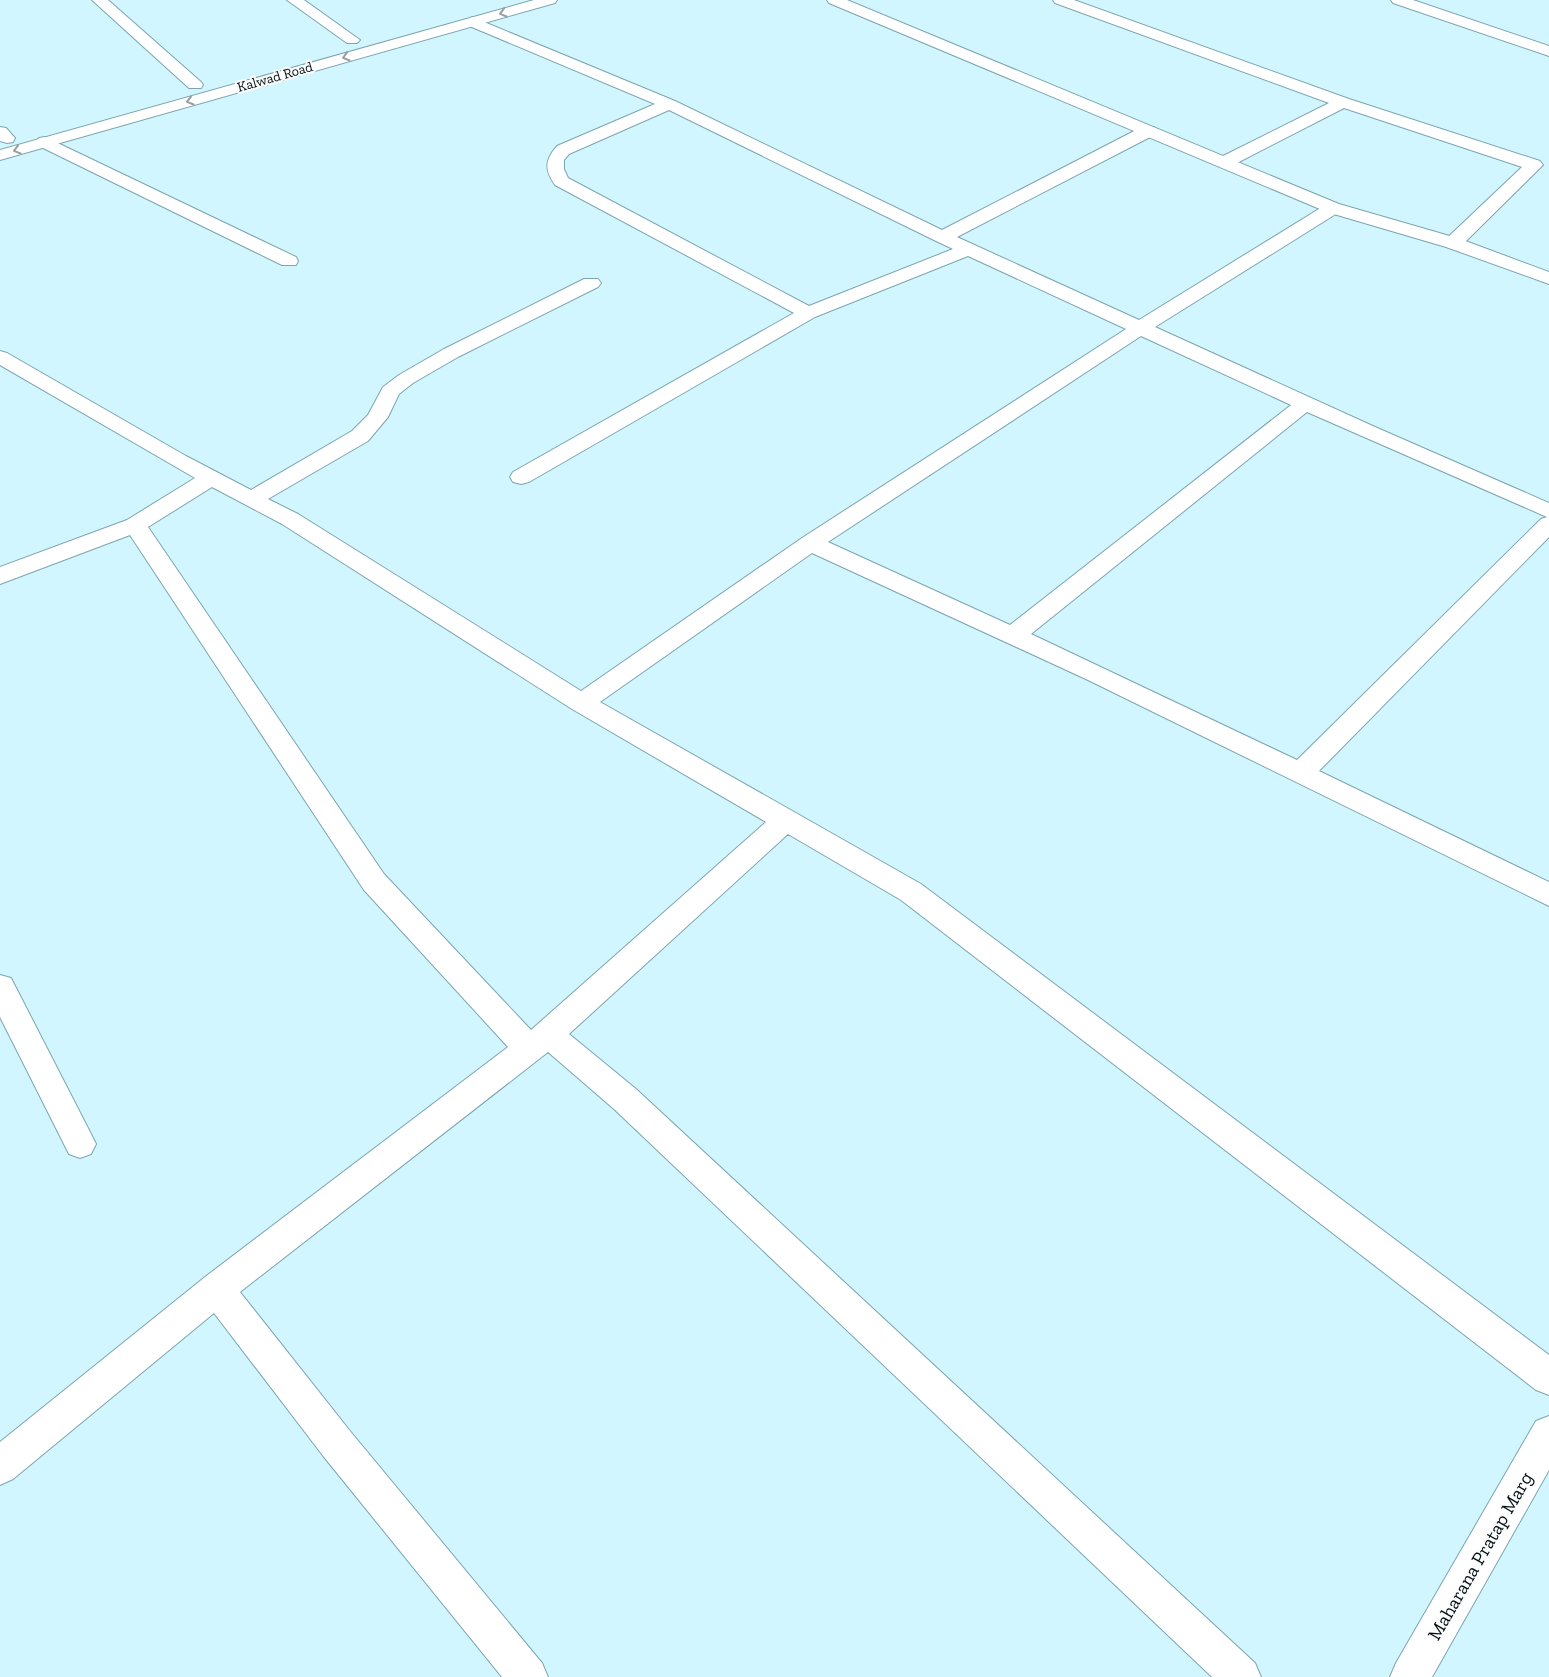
<svg xmlns="http://www.w3.org/2000/svg" width="1549" height="1677" font-family="'Zilla Slab',serif">
<style>
.lines{fill:none;stroke-linecap:round;stroke-linejoin:round}
.street-casing{stroke:#7ba5af;stroke-width:2}
.secondary-casing{stroke:#7ba5af;stroke-width:2}
.primary-casing{stroke:#7ba5af;stroke-width:2}
.street{fill:#fff;fill-rule:evenodd}
.secondary{fill:#fff;fill-rule:evenodd}
.primary{fill:#fff;fill-rule:evenodd}
.oneway{stroke:#9a9fa1}
.labels{text-anchor:middle;dominant-baseline:central;stroke-width:4;stroke-linejoin:round;paint-order:stroke}
.far-street-label{font-size:14px;fill:#021014;stroke:#fcfcfc}
.near-street-label{font-size:19px;fill:#021014;stroke:#fcfcfc}
</style>
<rect width="100%" height="100%" fill="#d2f6ff"/>
<g class="lines">
<defs>
<g id="street">
<path d="M92 0H108L201 82 203 85 201 88H189Z"/>
<path d="M287 0H304L360 40 357 43H347Z"/>
<path d="M1053 0H1074L1349 99 1540 161 1543 165 1460 247H1446L1444 243 1446 239 1522 167 1344 108 1231 166H1219L1216 162 1219 158 1329 103 1055 3Z"/>
<path d="M1391 0H1413L1549 46V56L1393 3Z"/>
<path d="M472 17 675 101 942 230 1142 127H1154L1156 131 1154 135 957 237 1139 320 1327 204H1339L1342 208 1339 212 1155 327 1375 427 1549 503V537L1319 771 1549 882V906L1088 680 812 553 600 702 921 884 1549 1355V1395L1536 1390 901 900 788 834 569 1034 636 1089 1255 1663 1261 1677H1212L614 1109 548 1052 240 1292 350 1431 542 1663 548 1677H502L324 1457 214 1313 13 1479 0 1485V1442L205 1277 508 1047 364 890 130 535 0 584V567L127 520 195 478 0 365V351L7 353 186 456 251 490 352 431 368 415 383 387 399 375 444 349 584 279H598L601 283 598 287 458 357 413 383 399 394 388 417 368 441 268 499 298 514 581 691 802 538 1126 329 968 256 815 317 529 482 521 484 513 482 510 477 513 472 794 313 555 185C544 169 545 160 557 146L655 104 467 25 464 22ZM669 110 936 241 953 249 809 306 568 178 564 169V160L569 154ZM1141 336 1291 405 1010 625 828 542ZM1307 412 1547 517 1541 519 1297 760 1031 634ZM212 487 282 524 572 709 766 822 531 1030 384 874 148 527Z"/>
<path d="M0 127 6 128 15 138 13 142 7 143 0 141Z"/>
<path d="M45 137 296 257 298 261 296 265H282L39 146 37 142 39 138Z"/>
<path d="M0 975 11 978 91 1134 96 1144 91 1154 80 1158 69 1154 0 1017Z"/>
</g>
<g id="secondary">
<path d="M827 0H847L1339 204 1460 239 1549 272V284L1446 247 1327 212 829 3Z"/>
<path d="M1549 1416V1470L1432 1677H1390L1396 1663 1536 1421Z"/>
</g>
<path id="primary" d="M534 0H557L555 3 0 160V150Z"/>
</defs>
<use href="#street" class="street-casing"/>
<use href="#secondary" class="secondary-casing"/>
<use href="#primary" class="primary-casing"/>
<use href="#street" class="street"/>
<use href="#secondary" class="secondary"/>
<use href="#primary" class="primary"/>
</g>
<defs><path id="oneway-chevron" d="M-2-3.5L2.5 0L-2 3.5" fill="none" stroke-width="1.6" stroke-linecap="round" stroke-linejoin="round" transform="scale(1.25)"/></defs>
<g class="oneway">
<use href="#oneway-chevron" transform="translate(503 13) rotate(164)"/>
<use href="#oneway-chevron" transform="translate(346 57) rotate(164)"/>
<use href="#oneway-chevron" transform="translate(190 101) rotate(164)"/>
<use href="#oneway-chevron" transform="translate(17 150) rotate(164)"/>
</g>
<g class="labels">
<g class="far-street-label">
<text transform="translate(275 77) rotate(-16)">Kalwad Road</text>
</g>
<g class="near-street-label">
<text transform="translate(1480 1556) rotate(-60)">Maharana Pratap Marg</text>
</g>
</g>
</svg>
